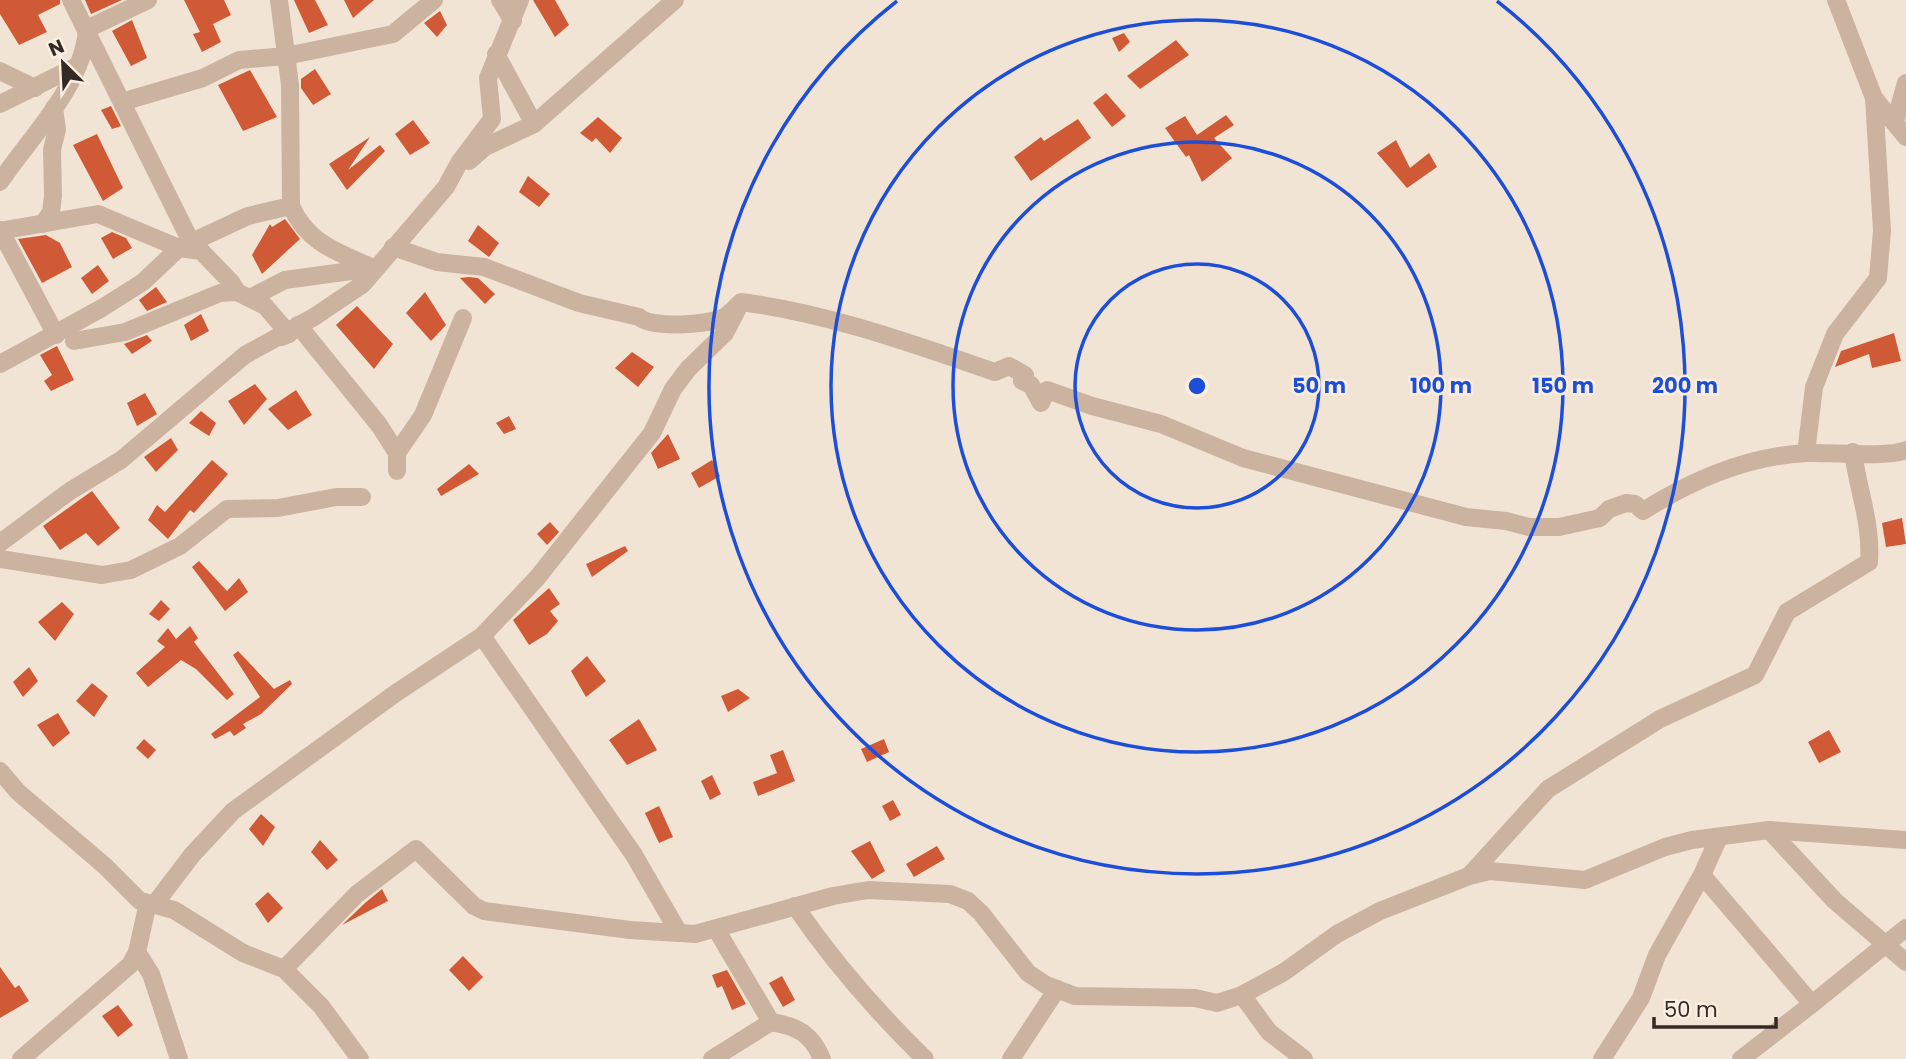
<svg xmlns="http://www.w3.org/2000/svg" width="1906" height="1059" font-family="Poppins,sans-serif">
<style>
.building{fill:#d05a35}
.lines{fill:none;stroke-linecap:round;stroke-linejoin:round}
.minor{stroke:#cbb3a0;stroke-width:18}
.ring{fill:none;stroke:#1d4ed8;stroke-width:3.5}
.centre{fill:#1d4ed8;stroke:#faeee1;stroke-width:3.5}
.ring-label{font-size:21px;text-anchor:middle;font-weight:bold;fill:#1d4ed8;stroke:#faeee1;stroke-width:5;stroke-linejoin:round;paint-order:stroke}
</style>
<rect width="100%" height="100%" fill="#f2e4d5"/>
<g class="building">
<path d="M0 0H60V4L38 15 47 32 19 45 0 14Z"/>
<path d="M85 0H122L91 14Z"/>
<path d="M184 0H224L231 15 213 24 221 42 202 52 193 34 200 32Z"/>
<path d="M294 0H315L328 25 309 33Z"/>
<path d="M344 0H374L353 18Z"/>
<path d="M533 0H555L569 25 555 37Z"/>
<path d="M440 11 447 25 437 37 424 23Z"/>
<path d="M132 20 147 58 131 66 112 31Z"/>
<path d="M1124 33 1130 42 1119 52 1112 38Z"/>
<path d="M1176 40 1189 55 1140 89 1127 76Z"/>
<path d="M315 69 331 94 313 105 301 88V79Z"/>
<path d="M250 70 277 117 243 131 218 85Z"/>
<path d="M1106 93 1126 116 1112 127 1093 103Z"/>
<path d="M111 106 121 126 112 129 101 110Z"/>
<path d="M1226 115 1234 125 1214 138 1232 158 1202 182 1189 155 1186 157 1165 128 1185 116 1197 135Z"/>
<path d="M598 117 622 138 610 153 596 138 592 142 580 133Z"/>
<path d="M1078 119 1091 138 1031 181 1014 157 1041 137 1044 141Z"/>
<path d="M413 120 430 143 410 155 395 134Z"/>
<path d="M97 134 123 188 103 201 73 145Z"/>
<path d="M370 137 348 170 380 145 385 151 347 190 329 164Z"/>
<path d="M1396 140 1410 168 1429 153 1437 167 1407 188 1377 153Z"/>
<path d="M528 176 550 194 539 207 519 192Z"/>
<path d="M285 219 300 239 262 274 252 255 270 224 272 227Z"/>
<path d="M478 225 499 243 489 257 468 241Z"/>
<path d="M112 232 126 238 132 248 113 259 101 238Z"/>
<path d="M46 235 60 243 72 267 42 283 18 239Z"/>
<path d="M98 265 109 281 92 294 81 278Z"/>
<path d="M469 277 478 278 495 294 485 304 460 278Z"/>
<path d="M156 287 167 302 147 311 139 300Z"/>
<path d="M425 292 446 325 431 341 406 313Z"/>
<path d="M357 306 393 344 374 369 336 325Z"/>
<path d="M201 314 209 331 191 341 184 325Z"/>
<path d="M1894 333 1901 361 1872 368 1869 354 1835 367 1841 351Z"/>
<path d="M147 335 152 341 132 354 124 344Z"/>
<path d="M57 346 74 380 51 391 44 381 52 375 40 355Z"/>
<path d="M632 352 654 367 638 387 615 368Z"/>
<path d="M255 384 267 399 244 425 228 401Z"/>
<path d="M296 390 312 415 288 430 268 409Z"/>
<path d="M145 393 157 414 137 426 127 403Z"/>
<path d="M201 411 216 423 209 436 189 423Z"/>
<path d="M509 416 516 429 504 434 496 423Z"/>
<path d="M668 434 680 459 658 469 651 453Z"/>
<path d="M171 438 178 450 156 472 144 457Z"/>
<path d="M212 460 228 474 194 513 190 510 168 539 148 520 157 505 165 512Z"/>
<path d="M712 460 720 476 699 488 691 473Z"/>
<path d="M469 464 479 474 441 496 437 489Z"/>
<path d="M92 491 120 528 98 546 86 533 60 550 43 526Z"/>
<path d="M1902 518 1906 544 1886 547 1882 523Z"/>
<path d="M550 522 559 532 547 545 537 534Z"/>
<path d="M625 546 628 551 592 577 586 564Z"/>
<path d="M199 561 227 591 239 578 248 592 225 611 192 567Z"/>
<path d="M549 588 560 604 550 611 558 621 547 634 529 645 513 620Z"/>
<path d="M161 600 170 609 159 621 149 614Z"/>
<path d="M62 602 74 614 55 641 38 622Z"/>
<path d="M190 626 198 638 194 642 234 694 227 700 196 669 181 660 148 687 136 673 165 647 157 641 168 628 176 639Z"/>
<path d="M238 651 274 689 290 680 292 684 261 714 243 724 246 728 234 736 230 731 215 739 211 734 260 697 233 655Z"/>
<path d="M587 656 606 681 586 697 571 671Z"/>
<path d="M29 667 38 681 23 697 13 682Z"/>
<path d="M92 683 108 696 94 717 76 701Z"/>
<path d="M738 689 750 698 728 712 721 696Z"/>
<path d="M58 713 70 733 53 747 37 725Z"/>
<path d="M639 719 657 750 627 765 609 740Z"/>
<path d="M1829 730 1841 752 1819 763 1808 742Z"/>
<path d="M144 739 156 750 148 759 136 748Z"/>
<path d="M884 739 889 752 867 762 861 749Z"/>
<path d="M783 750 795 781 758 796 753 782 777 773 770 755Z"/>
<path d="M712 775 721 794 710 800 701 781Z"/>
<path d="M893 800 901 815 890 821 882 806Z"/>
<path d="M659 806 673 837 659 843 645 813Z"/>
<path d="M261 814 275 827 263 846 249 829Z"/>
<path d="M320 840 338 860 327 870 311 852Z"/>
<path d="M870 841 885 871 872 879 851 851Z"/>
<path d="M937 846 945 859 914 877 906 864Z"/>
<path d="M382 889 388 901 342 925 365 903Z"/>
<path d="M268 892 283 908 268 923 255 904Z"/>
<path d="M463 956 483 977 469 991 449 970Z"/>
<path d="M0 967 15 988 19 985 29 1001 0 1018Z"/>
<path d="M727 970 746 1004 732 1010 722 986 717 988 712 975Z"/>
<path d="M782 976 795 1000 783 1007 769 983Z"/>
<path d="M118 1005 133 1025 118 1037 102 1016Z"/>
</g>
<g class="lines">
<g class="minor">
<path d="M71 0 191 242 201 251"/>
<path d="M279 0 290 85 291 206C308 244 338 252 373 268"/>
<path d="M500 0 513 21"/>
<path d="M1836 0 1874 98 1906 137"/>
<path d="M496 54 534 124"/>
<path d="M0 71 35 88"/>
<path d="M122 102 203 78 239 60 286 56 393 34 434 0"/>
<path d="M0 104 75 67"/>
<path d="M1895 122 1906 83"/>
<path d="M469 161 485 147 534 124 675 0"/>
<path d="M0 182C31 136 83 86 87 29L148 0"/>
<path d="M43 224 51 212 53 196 52 150 57 129 54 108"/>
<path d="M0 230 56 335"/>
<path d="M0 231 98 214 179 248 201 251 231 282 237 292"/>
<path d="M393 247 437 262 484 267 579 303 639 317C652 329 708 325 724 317 730 314 736 307 741 302 828 313 913 344 995 372L1009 366 1025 375 1022 381 1031 385 1041 403 1047 390 1092 406 1161 424 1243 458 1466 517 1506 521 1529 527H1559L1600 518 1609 509 1626 503 1635 504 1643 511C1692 480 1750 455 1809 453 1833 452 1886 458 1906 450"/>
<path d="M250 298 285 280 373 268"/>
<path d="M298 325 379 425 397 453V471"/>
<path d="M74 341 125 332 220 293 237 292 265 306 289 334 281 337"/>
<path d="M0 364 102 308 143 282 179 248 248 216 291 206"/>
<path d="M397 453 423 415 463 318"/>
<path d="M1806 453 1814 387 1835 334 1878 278 1882 231 1874 98"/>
<path d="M0 543 70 491 121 460 245 355 314 317 363 284 446 187 459 163 492 119 488 78 520 0"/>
<path d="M0 559 102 575 131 570 180 546 227 509 278 508 336 497H362"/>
<path d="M482 636 634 855 679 933"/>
<path d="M0 771 18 792 105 866 140 901 174 910 243 953 284 969 321 1006 360 1059"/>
<path d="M1769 830 1835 901 1906 962"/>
<path d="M1702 875 1812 1004 1741 1059"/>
<path d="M1469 876 1548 789 1660 719 1755 675 1787 612 1869 562C1872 524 1858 490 1853 452"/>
<path d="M154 905 192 855 233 811 396 693 482 636 537 578 652 433 673 389 688 369 725 333 738 308"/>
<path d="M795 906C833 962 877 1012 925 1059"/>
<path d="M716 929 771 1022C797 1026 812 1034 822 1059"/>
<path d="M137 952 151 974 179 1059"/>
<path d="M284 969 357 894 416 849 474 906 484 911 630 930 695 934 833 896 868 890 950 894 968 901 981 913 1028 973 1046 985 1075 996 1195 998 1217 1003 1242 995 1284 972 1337 934 1380 911 1469 876 1490 871 1585 880 1665 847 1692 840 1769 830 1906 840"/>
<path d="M1242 995 1269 1032 1304 1059"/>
<path d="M1812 1004 1906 928"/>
<path d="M21 1059 130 965 137 952 148 903"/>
<path d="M712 1059 771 1022"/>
<path d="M1011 1059 1057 989"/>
<path d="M1602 1059 1641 998 1657 955 1702 875 1719 837"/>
</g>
</g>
<g class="ring">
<circle cx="1197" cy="386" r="122"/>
<circle cx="1197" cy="386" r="244"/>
<circle cx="1197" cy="386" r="366"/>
<path d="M1497 1A488 488 0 1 1 897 1"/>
</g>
<circle cx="1197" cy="386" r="10" class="centre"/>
<g class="ring-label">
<text x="1319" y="393">50 m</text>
<text x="1441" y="393">100 m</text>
<text x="1563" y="393">150 m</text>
<text x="1685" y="393">200 m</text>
</g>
<g transform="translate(63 63) rotate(336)" stroke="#faeee1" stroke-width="5" paint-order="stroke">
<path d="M0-5L12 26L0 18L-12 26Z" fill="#342924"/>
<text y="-10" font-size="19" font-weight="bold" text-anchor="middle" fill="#342924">N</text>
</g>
<path d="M1654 1017v10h122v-10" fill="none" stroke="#342924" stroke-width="3.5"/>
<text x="1664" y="1017" font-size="21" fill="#342924" stroke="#faeee1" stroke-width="5" paint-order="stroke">50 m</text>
</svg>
